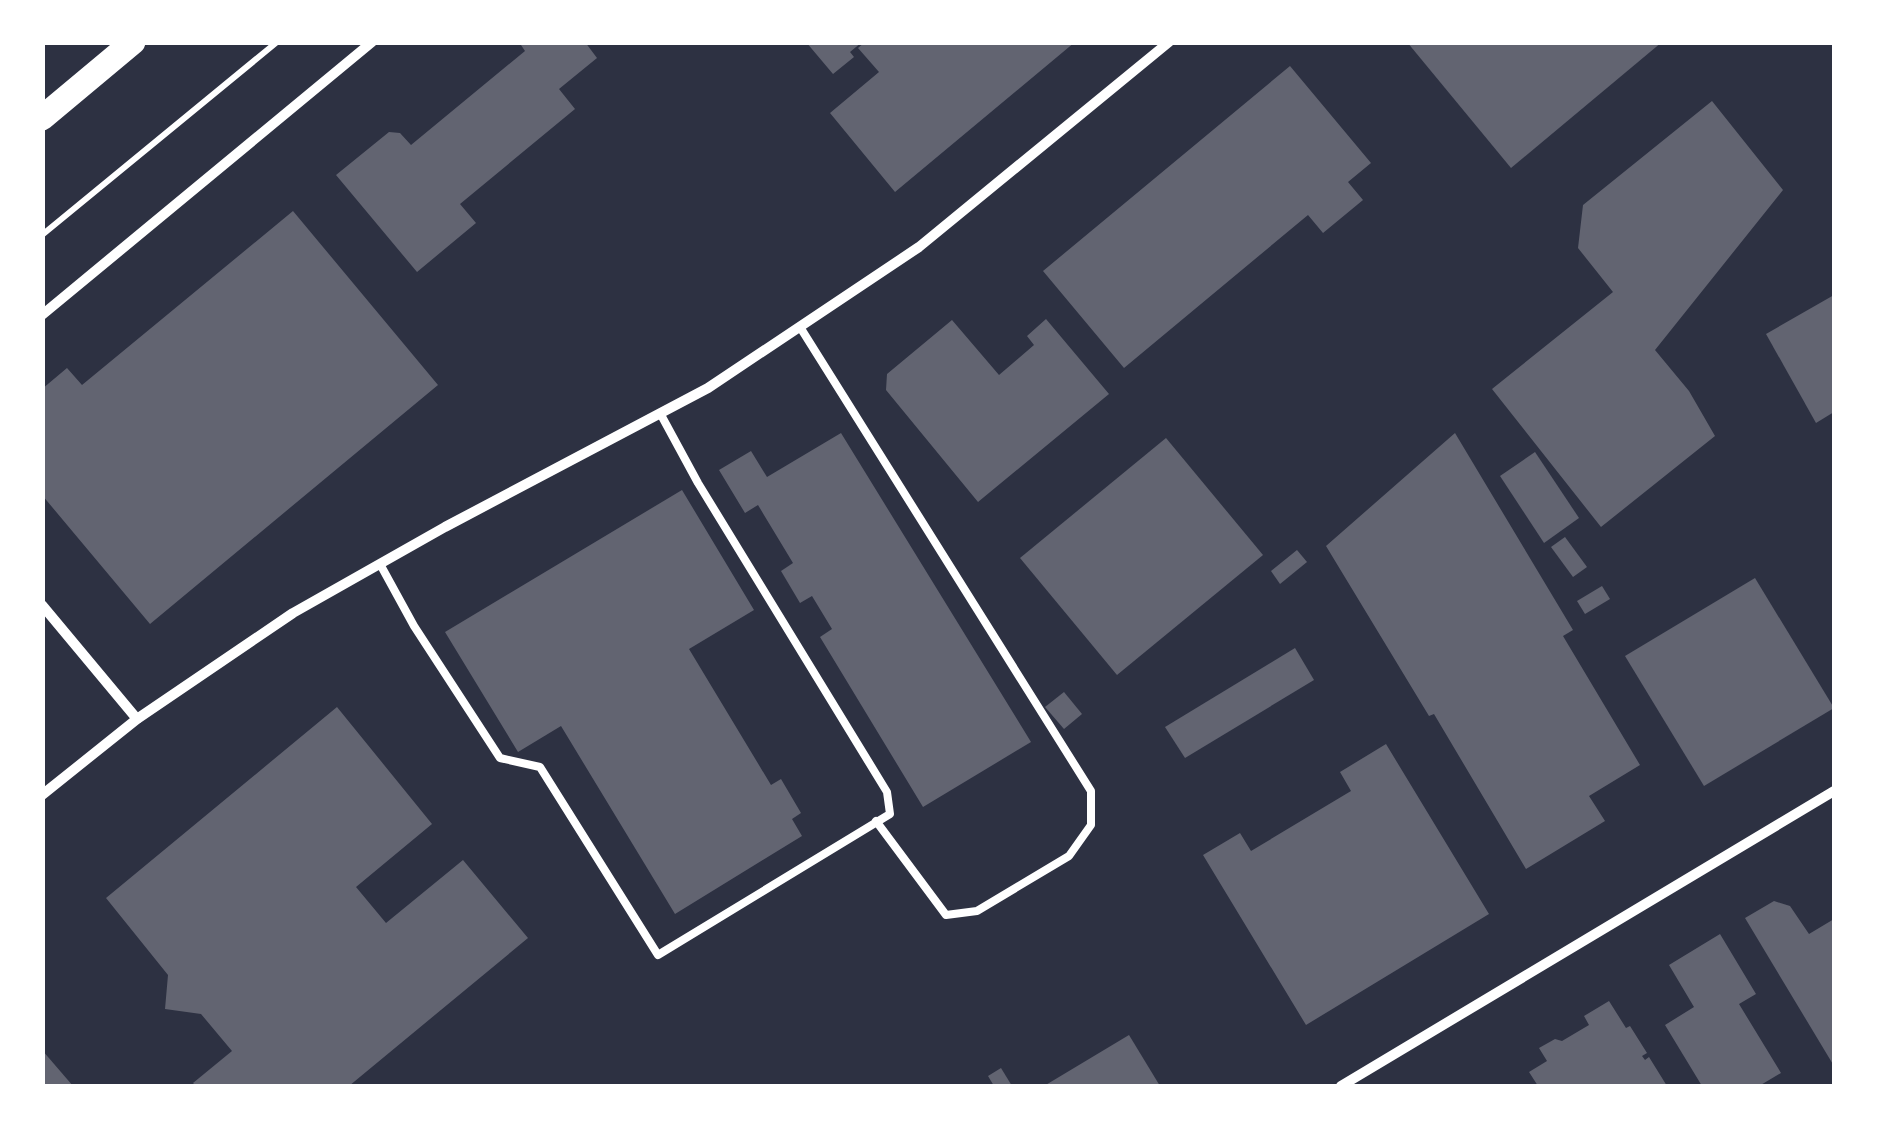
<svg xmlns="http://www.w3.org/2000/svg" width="1877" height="1129" font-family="'Fira Sans Condensed',sans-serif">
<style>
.building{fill:#626471}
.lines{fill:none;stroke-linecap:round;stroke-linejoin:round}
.path{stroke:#fff;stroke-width:6}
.service{stroke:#fff;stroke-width:8}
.minor{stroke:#fff;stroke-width:10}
.primary{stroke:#fff;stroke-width:25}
</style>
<rect width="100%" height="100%" fill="#2d3142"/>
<g class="building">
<path d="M519 42H585L597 58 559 89 575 109 460 204 476 223 417 272 336 175 389 132 400 133 411 145 525 51Z"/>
<path d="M806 42H862L850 52 854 57 833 74Z"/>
<path d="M865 42H1075L895 192 830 113 879 72 858 48Z"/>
<path d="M1407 42H1662L1511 168Z"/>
<path d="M1290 66 1371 163 1348 182 1363 200 1323 233 1308 215 1124 368 1043 271Z"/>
<path d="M1712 101 1783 190 1655 350 1689 391 1715 436 1601 527 1492 389 1613 292 1578 248 1583 205Z"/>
<path d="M293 211 438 385 150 624 42 495V389L67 368 82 385Z"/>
<path d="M1834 295V412L1816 423 1766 334Z"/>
<path d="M1046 319 1109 394 978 502 886 390 887 374 952 320 999 375 1034 345 1027 336Z"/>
<path d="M841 433 1031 742 923 807 820 637 832 629 812 596 800 603 781 571 793 563 758 505 745 513 719 470 751 451 767 477Z"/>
<path d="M1455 433 1573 630 1563 636 1640 765 1589 796 1605 821 1526 869 1434 714 1429 716 1326 546Z"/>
<path d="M1166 438 1263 555 1117 675 1020 558Z"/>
<path d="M1535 452 1579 518 1544 543 1500 476Z"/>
<path d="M682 490 754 610 689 649 771 785 781 779 801 813 792 819 802 836 675 914 561 726 518 752 445 632Z"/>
<path d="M1565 537 1587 567 1573 577 1551 547Z"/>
<path d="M1297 550 1307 562 1280 584 1271 571Z"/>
<path d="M1755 578 1834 708 1704 786 1625 656Z"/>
<path d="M1602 586 1610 599 1585 614 1577 601Z"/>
<path d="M1295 648 1314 680 1185 758 1165 727Z"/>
<path d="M1064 692 1082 714 1064 729 1045 707Z"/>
<path d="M337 707 432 824 356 887 386 923 463 860 528 938 349 1086H196L193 1083 232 1051 201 1014 165 1009 168 975 106 898Z"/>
<path d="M1386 744 1489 914 1306 1025 1203 855 1240 833 1251 851 1351 791 1340 772Z"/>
<path d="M1774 901 1790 906 1809 934 1834 919V1066L1745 918Z"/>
<path d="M1720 934 1756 994 1739 1004 1781 1073 1759 1086H1702L1665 1025 1694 1007 1669 965Z"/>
<path d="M1609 1001 1626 1028 1630 1026 1647 1053 1642 1056 1645 1060 1649 1057 1667 1086H1538L1529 1072 1547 1061 1539 1048 1555 1039 1562 1041 1589 1025 1584 1016Z"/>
<path d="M1129 1035 1160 1086H1044Z"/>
<path d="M42 1050 73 1086H42Z"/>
<path d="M1001 1068 1012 1086H994L988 1076Z"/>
</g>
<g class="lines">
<path class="path" d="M42 235 277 42"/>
<g class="service">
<path d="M800 327 1091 791V825L1069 856 977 911 946 915 876 821"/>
<path d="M380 564 414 626 500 758 540 767 658 955 890 814 887 792 698 483 660 413"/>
</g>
<g class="minor">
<path d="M42 315 372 42"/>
<path d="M42 605 137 719"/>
<path d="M42 795 137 719 293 613 445 527 708 388 919 247 1169 42"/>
<path d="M1341 1086 1834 791"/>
</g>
<path class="primary" d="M42 118 133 42"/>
</g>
<rect width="1877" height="1129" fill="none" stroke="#ffffff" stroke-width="90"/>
</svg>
